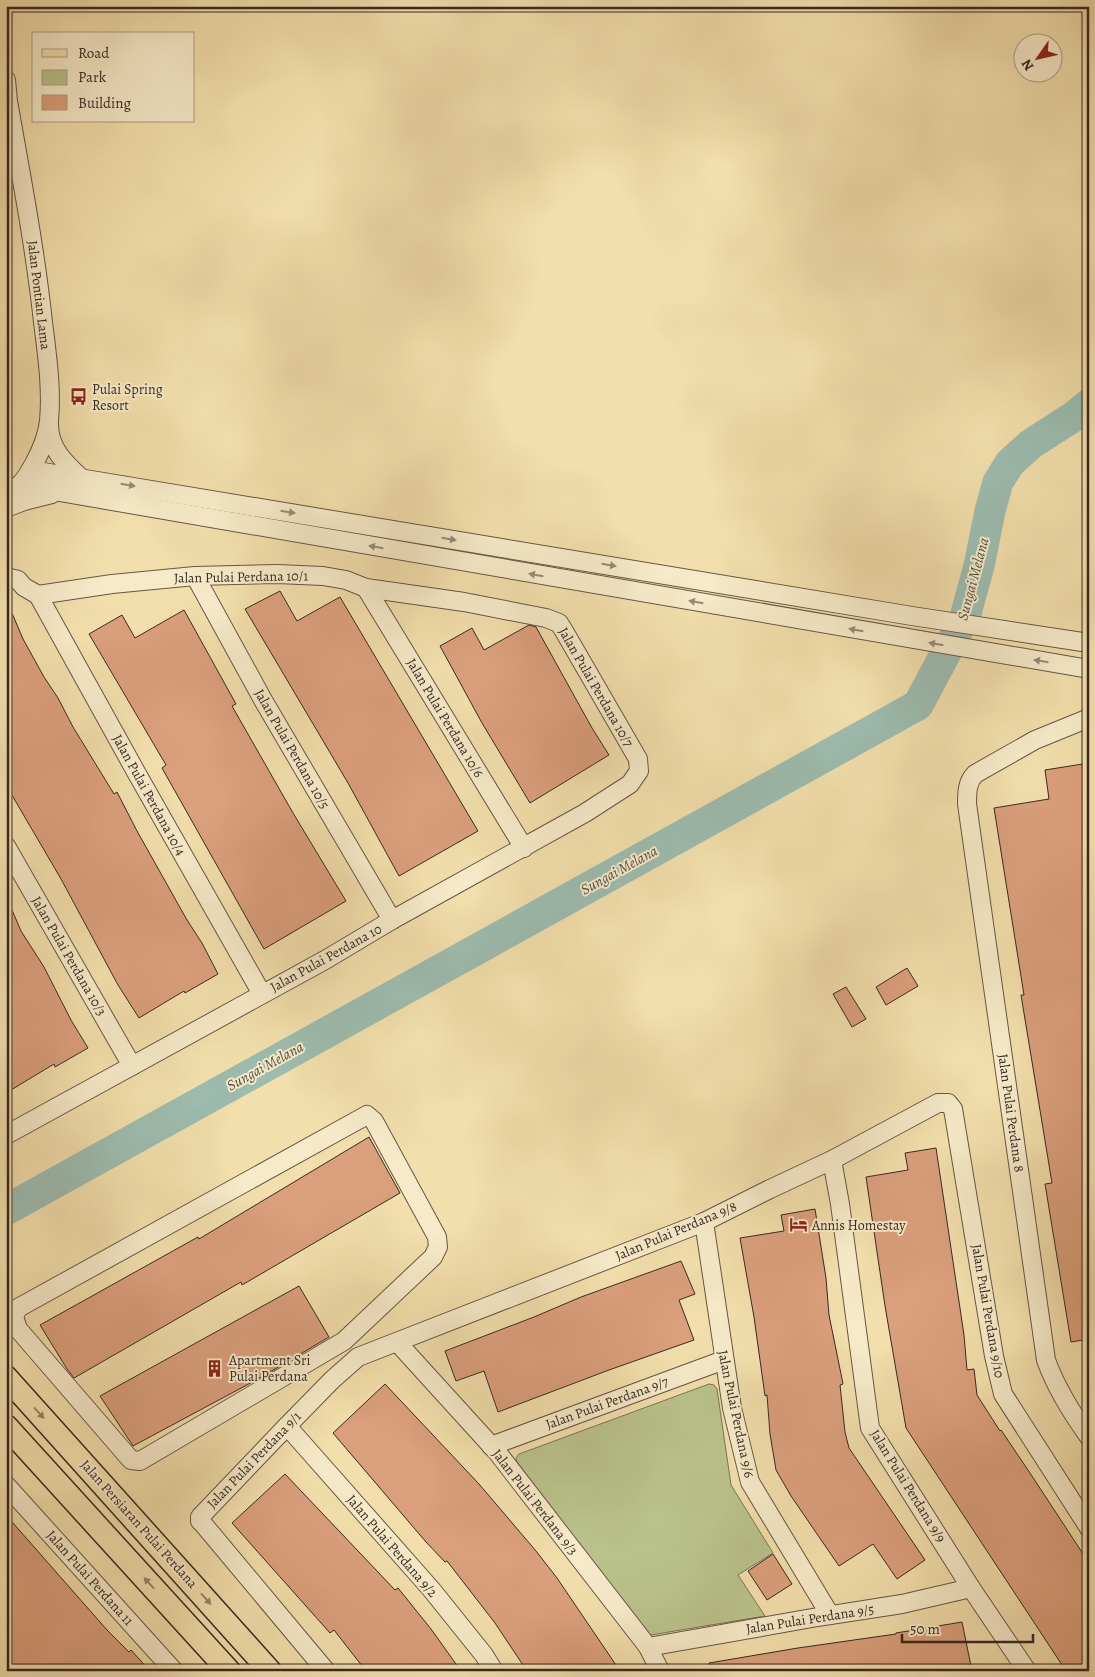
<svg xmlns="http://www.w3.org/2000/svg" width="1095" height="1677" font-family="Alegreya,serif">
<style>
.green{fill:#b9c28a;stroke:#787657}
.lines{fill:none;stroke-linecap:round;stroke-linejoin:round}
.river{stroke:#9cbcaf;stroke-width:31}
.building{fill:#da9f7b;stroke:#372924}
.minor-casing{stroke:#665646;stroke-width:20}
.major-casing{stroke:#372924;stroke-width:25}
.minor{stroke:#f7eac8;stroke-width:18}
.major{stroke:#f2dfab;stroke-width:22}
.oneway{fill:#978a76}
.oneway2{fill:#948468}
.labels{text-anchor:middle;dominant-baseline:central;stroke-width:4;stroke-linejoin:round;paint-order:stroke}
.street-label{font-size:14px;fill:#372924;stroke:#f7eac8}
.poi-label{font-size:14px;fill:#372924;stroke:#f7eac8;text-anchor:start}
.water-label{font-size:15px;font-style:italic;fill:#504e47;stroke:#f7eac8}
</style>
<rect width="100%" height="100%" fill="#f2dfab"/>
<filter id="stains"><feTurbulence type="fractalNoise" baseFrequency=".004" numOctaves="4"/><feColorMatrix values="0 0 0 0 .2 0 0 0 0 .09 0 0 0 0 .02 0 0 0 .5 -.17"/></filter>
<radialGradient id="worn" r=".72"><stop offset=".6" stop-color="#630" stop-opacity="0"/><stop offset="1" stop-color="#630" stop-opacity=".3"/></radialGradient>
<path class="green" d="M709 1384 714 1385 717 1389 731 1485 773 1553 738 1575 765 1616 645 1636 517 1462 516 1458 519 1454Z"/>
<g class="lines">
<path class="river" d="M6 1210 918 705 965 617 979 566 990 511 998 482 1010 463 1031 444 1073 417 1089 404"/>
</g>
<g class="building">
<path d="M280 591 297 621 340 597 478 831 399 876 348 783 245 609Z"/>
<path d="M6 599 23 639 44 677 58 698 73 727 114 794 117 792 137 831 187 920 202 943 218 974 185 993 184 991 139 1018 118 985 61 879 6 785Z"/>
<path d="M184 610 236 704 232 706 293 813 346 901 264 949 162 768 166 765 89 634 122 615 135 638Z"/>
<path d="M529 625 536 627 592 728 609 755 530 803 482 723 440 646 472 628 484 650Z"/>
<path d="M1089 763V1090L1083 1091 1089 1129V1339L1071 1342 1045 1184 1052 1183 1021 995H1024L994 808 1049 799 1045 770Z"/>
<path d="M6 896 21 931 44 967 71 1020 88 1048 55 1067 54 1064 6 1093Z"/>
<path d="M907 968 918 986 886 1005 876 987Z"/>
<path d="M846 987 866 1019 852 1027 833 994Z"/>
<path d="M369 1137 400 1193 242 1285 241 1282 74 1378 67 1369 40 1325 198 1237 199 1239Z"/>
<path d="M936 1148 964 1335 967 1370 974 1369 977 1395 1000 1431 1001 1430 1030 1473 1089 1563V1671H1066L906 1428 885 1306 866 1177 908 1170 905 1153Z"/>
<path d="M815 1209 826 1278 829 1315 843 1384 840 1385 845 1432 849 1448 925 1560 897 1579 873 1544 839 1566 791 1496 776 1470 770 1434 767 1395 765 1396 754 1317 740 1238 784 1231 781 1215Z"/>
<path d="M681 1261 695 1294 679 1300 694 1340 609 1370 498 1412 484 1371 456 1381 445 1351 534 1317 581 1297Z"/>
<path d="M299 1286 329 1337 258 1379 133 1446 100 1396Z"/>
<path d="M385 1384 479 1484 536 1551 557 1578 620 1671H527L495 1623 447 1561 445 1562 426 1542 333 1433Z"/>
<path d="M285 1474 395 1590 398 1588 431 1629 461 1671H366L334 1630 330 1633 232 1523Z"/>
<path d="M6 1515 107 1630 129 1652 131 1650 150 1671H6Z"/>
<path d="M773 1554 792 1584 767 1600 748 1571Z"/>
<path d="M962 1622 972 1671H710L709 1663 798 1648 896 1634V1633Z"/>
</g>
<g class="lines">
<defs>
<g id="minor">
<path d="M6 80 8 101C21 175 35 248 43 322 47 355 52 388 49 421 46 446 27 483 6 499"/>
<path d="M49 425C49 448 65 463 80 477"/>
<path d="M31 470 912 616 1089 643"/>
<path d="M19 485 1089 669"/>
<path d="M6 508 24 501 52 494"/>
<path d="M195 576 263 700 392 920"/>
<path d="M6 577 18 580 24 587 38 595 112 584 195 576 277 574 323 576 346 580 366 588 464 602 546 618 559 623 564 631 638 759 639 771 630 784 585 813 392 920 325 960 6 1135"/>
<path d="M366 588 524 848"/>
<path d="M38 595 136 772 262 994"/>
<path d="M1089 718 1035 740 975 774C967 782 967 793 967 804L1046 1360C1056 1388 1071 1412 1089 1437"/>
<path d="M6 846 132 1066"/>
<path d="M367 1115 374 1121 437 1237 438 1247 433 1257 344 1341 140 1461 131 1460 18 1329 14 1317 18 1308Z"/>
<path d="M832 1160 840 1204 870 1428 971 1588 1027 1671"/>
<path d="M704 1222 732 1408 750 1482 830 1615"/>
<path d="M397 1342 497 1452 648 1647 660 1671"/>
<path d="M287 1426 431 1589 484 1655 494 1671"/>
<path d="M491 1446 724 1360"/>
<path d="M6 1485 174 1671"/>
<path d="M648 1647 812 1618 902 1604 971 1588"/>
<path d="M326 1671 204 1525 200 1521V1517L287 1426 332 1380 358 1357 704 1222 770 1189 832 1160 938 1103H948L953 1109 994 1356 1003 1394 1089 1528"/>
</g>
<g id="major">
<path d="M6 1377 270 1671"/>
<path d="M6 1426 229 1671"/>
</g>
</defs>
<use href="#minor" class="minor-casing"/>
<use href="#major" class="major-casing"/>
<use href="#minor" class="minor"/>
<use href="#major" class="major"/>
</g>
<defs><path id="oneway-solid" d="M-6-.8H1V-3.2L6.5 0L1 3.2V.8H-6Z" transform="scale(1.25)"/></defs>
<g class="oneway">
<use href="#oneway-solid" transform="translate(128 485) rotate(9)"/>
<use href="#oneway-solid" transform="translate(288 512) rotate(9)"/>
<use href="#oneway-solid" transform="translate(449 539) rotate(9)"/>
<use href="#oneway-solid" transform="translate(376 547) rotate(-170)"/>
<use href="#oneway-solid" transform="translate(609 565) rotate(9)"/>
<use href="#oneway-solid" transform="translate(536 575) rotate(-170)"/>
<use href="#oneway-solid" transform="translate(696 602) rotate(-170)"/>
<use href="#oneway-solid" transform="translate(856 630) rotate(-170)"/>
<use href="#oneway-solid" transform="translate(936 644) rotate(-170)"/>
<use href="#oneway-solid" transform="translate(1041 661) rotate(-171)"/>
</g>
<g class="oneway2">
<use href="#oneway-solid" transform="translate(39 1413) rotate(48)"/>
<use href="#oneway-solid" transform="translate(149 1583) rotate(-132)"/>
<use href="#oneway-solid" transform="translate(206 1599) rotate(48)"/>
</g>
<defs>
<symbol id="bus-bare" viewBox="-9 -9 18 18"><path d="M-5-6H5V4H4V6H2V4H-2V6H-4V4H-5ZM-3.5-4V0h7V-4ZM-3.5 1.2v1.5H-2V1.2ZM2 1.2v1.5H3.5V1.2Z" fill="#8f2418" stroke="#f7eac8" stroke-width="2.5" paint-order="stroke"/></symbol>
<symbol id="hotel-bare" viewBox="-9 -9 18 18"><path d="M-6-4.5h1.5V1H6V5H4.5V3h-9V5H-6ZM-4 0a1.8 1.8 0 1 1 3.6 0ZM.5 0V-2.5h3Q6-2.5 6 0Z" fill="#8f2418" stroke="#f7eac8" stroke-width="2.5" paint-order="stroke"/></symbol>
<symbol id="building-bare" viewBox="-9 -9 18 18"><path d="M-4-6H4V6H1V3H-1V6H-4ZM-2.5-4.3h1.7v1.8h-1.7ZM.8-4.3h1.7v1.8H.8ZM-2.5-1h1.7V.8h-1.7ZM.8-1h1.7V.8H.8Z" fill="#8f2418" stroke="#f7eac8" stroke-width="2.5" paint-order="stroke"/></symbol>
</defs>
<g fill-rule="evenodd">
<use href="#bus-bare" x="66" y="384" width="25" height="25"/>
<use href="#hotel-bare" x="786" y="1212" width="25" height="25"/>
<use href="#building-bare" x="202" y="1356" width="25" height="25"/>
</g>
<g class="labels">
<g class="street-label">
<text transform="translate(39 295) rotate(83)">Jalan Pontian Lama</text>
<text transform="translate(241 577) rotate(-1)">Jalan Pulai Perdana 10/1</text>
<text transform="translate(596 687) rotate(60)">Jalan Pulai Perdana 10/7</text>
<text transform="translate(445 718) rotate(59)">Jalan Pulai Perdana 10/6</text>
<text transform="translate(292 749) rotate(60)">Jalan Pulai Perdana 10/5</text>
<text transform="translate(149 795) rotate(61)">Jalan Pulai Perdana 10/4</text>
<text transform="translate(69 956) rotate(60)">Jalan Pulai Perdana 10/3</text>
<text transform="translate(326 958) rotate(-29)">Jalan Pulai Perdana 10</text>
<text transform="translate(1011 1113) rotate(82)">Jalan Pulai Perdana 8</text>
<text transform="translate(676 1231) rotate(-23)">Jalan Pulai Perdana 9/8</text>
<text transform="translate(988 1311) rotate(80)">Jalan Pulai Perdana 9/10</text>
<text transform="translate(607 1403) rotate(-20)">Jalan Pulai Perdana 9/7</text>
<text transform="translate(736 1414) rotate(78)">Jalan Pulai Perdana 9/6</text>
<text transform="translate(254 1460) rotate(-46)">Jalan Pulai Perdana 9/1</text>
<text transform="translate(908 1486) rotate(58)">Jalan Pulai Perdana 9/9</text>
<text transform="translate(535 1502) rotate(52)">Jalan Pulai Perdana 9/3</text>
<text transform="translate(139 1524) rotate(48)">Jalan Persiaran Pulai Perdana</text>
<text transform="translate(392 1546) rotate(49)">Jalan Pulai Perdana 9/2</text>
<text transform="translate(90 1578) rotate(48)">Jalan Pulai Perdana 11</text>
<text transform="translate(810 1619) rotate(-9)">Jalan Pulai Perdana 9/5</text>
</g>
<g class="poi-label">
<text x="92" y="389">Pulai Spring<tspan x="92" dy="16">Resort</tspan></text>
<text x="812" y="1225">Annis Homestay</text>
<text x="229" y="1360">Apartment Sri<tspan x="229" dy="16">Pulai Perdana</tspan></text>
</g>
<g class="water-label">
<text transform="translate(973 579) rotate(-75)">Sungai Melana</text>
<text transform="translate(619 870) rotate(-29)">Sungai Melana</text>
<text transform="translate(265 1066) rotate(-29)">Sungai Melana</text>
</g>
</g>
<rect width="1095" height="1677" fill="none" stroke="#f2dfab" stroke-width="25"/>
<rect x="8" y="8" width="1080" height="1662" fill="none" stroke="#372924" stroke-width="2.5"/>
<rect x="12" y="12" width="1070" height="1652" fill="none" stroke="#372924"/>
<rect x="32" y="32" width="162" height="90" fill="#f7eac8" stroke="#aa9d86"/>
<rect x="42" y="49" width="25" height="8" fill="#f2dfab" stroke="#aa9d86"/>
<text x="78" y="58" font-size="15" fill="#372924">Road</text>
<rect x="42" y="70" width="25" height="15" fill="#b9c28a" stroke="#aa9d86"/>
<text x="78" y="82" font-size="15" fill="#372924">Park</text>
<rect x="42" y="95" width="25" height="15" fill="#da9f7b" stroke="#aa9d86"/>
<text x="78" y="108" font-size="15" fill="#372924">Building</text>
<g transform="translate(1038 58) rotate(236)"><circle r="24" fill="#f7eac8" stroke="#aa9d86"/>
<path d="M0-4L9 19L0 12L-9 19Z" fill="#8f2418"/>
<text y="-8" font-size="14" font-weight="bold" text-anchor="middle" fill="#372924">N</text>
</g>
<path d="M902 1634v8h131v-8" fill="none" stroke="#372924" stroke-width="2.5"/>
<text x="910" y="1634" font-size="15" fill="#372924" stroke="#f7eac8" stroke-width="4" paint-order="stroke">50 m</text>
<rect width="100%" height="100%" filter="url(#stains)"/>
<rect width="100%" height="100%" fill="url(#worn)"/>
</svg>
